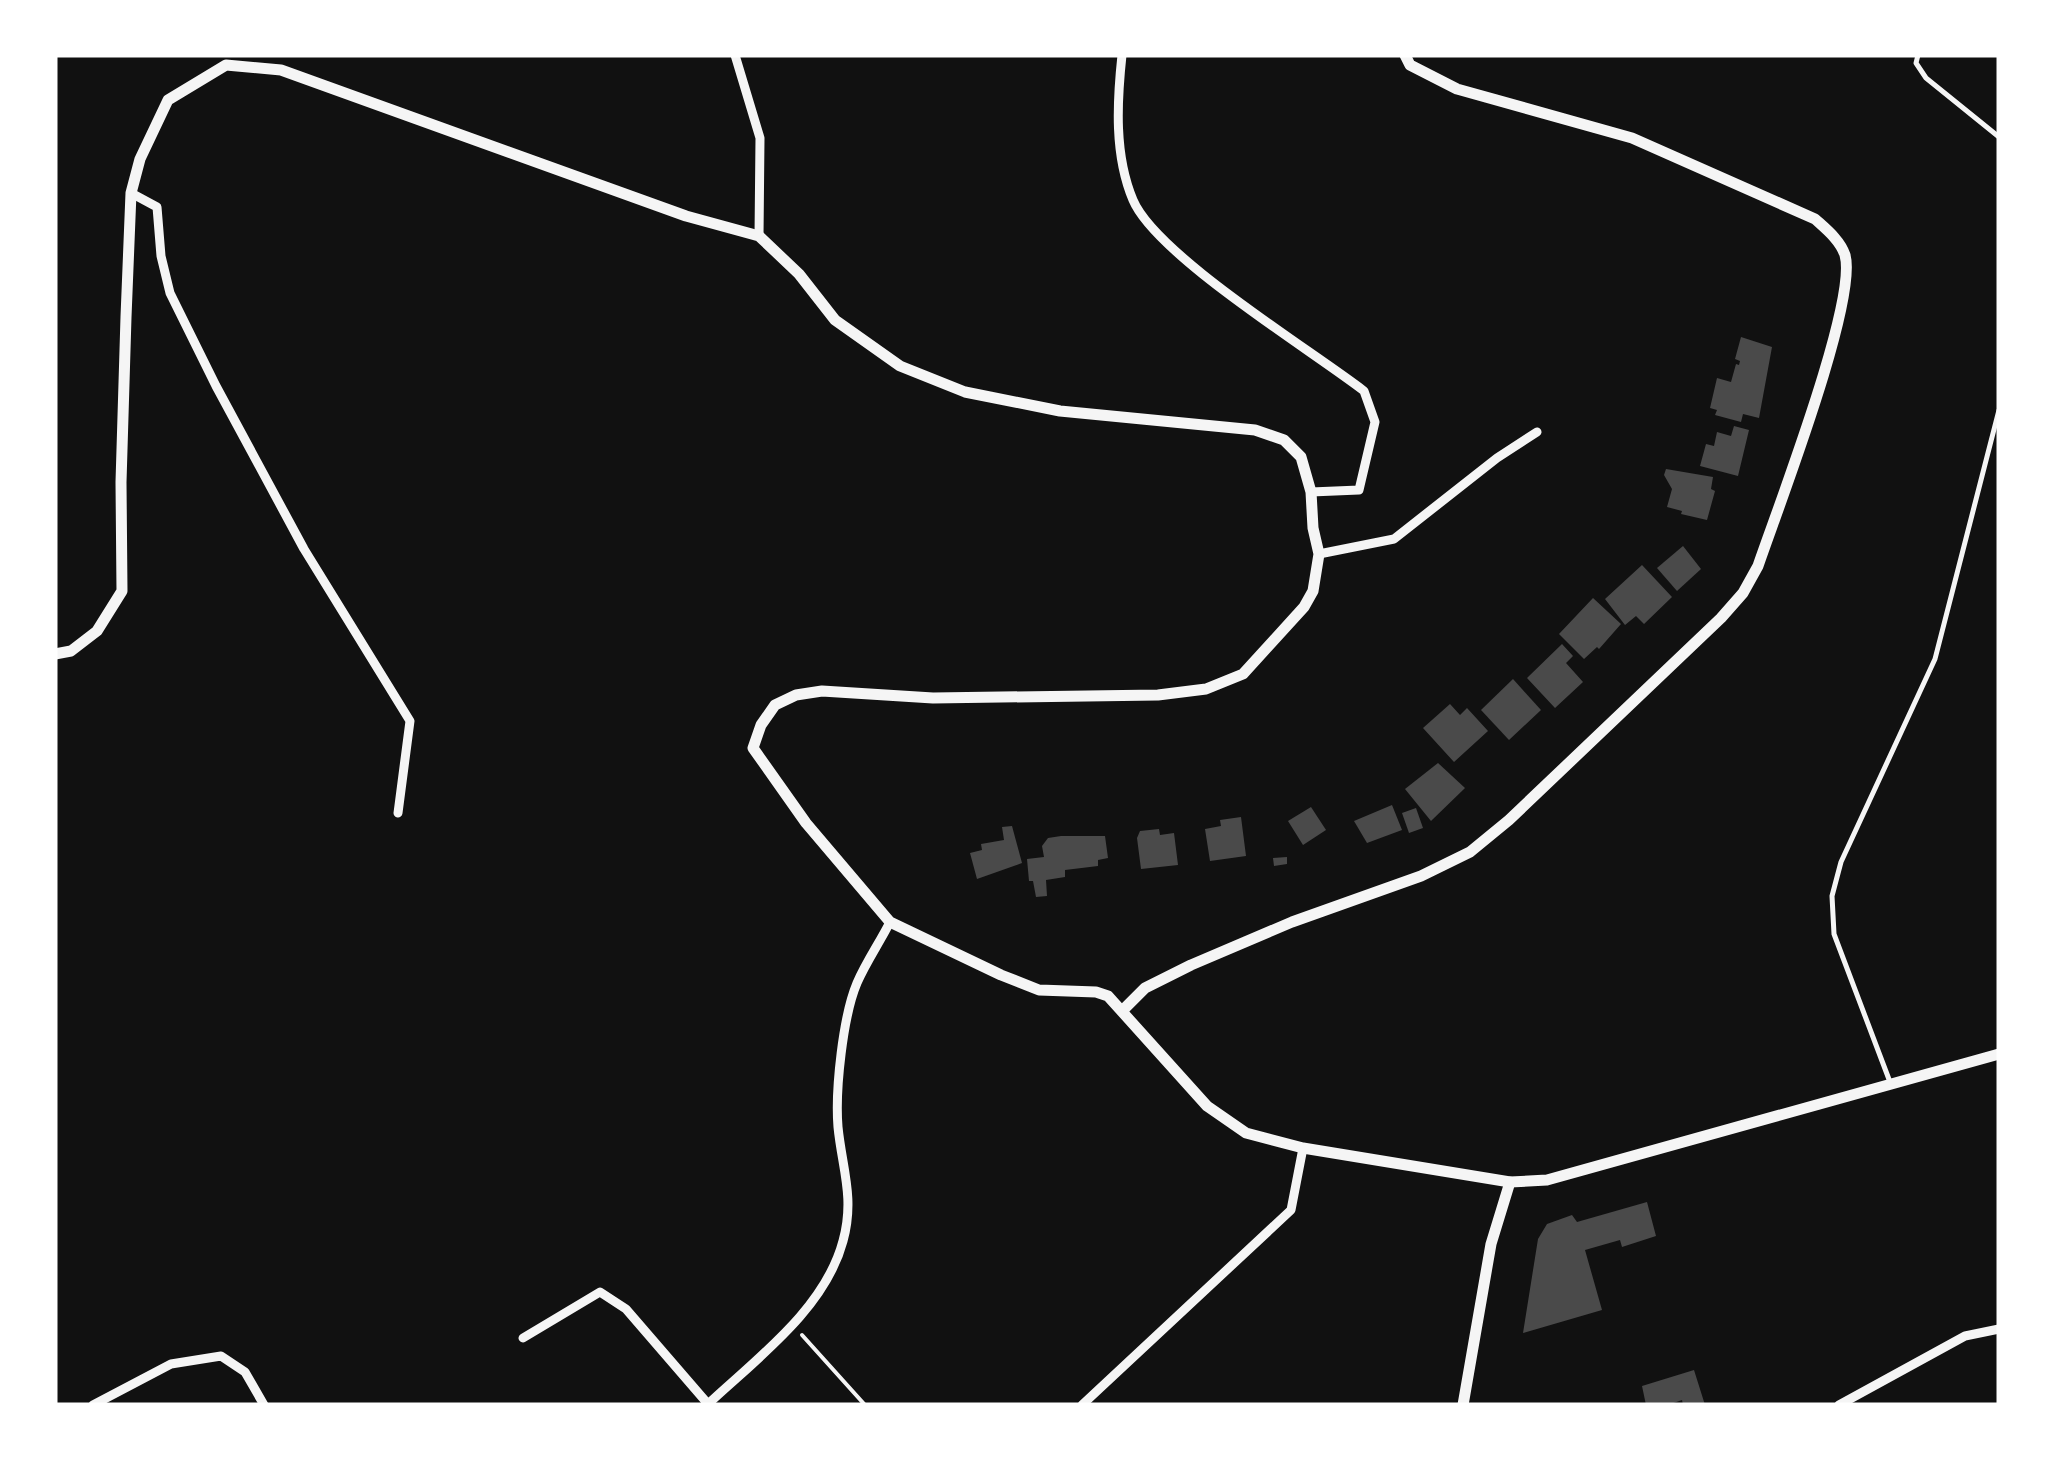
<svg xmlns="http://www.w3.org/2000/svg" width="2054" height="1460" font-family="'Source Sans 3',sans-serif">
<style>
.building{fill:#4a4a4a}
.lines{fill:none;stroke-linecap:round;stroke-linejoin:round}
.path{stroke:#f5f5f5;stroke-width:4}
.service{stroke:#f5f5f5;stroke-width:5}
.minor{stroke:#f5f5f5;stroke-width:9}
.tertiary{stroke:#f5f5f5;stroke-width:11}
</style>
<rect width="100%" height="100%" fill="#111"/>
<g class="building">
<path d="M1741 337 1772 347 1759 418 1743 414 1741 422 1715 415 1717 410 1710 408 1717 378 1731 382 1736 364 1739 365 1740 361 1735 359Z"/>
<path d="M1734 426 1749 430 1738 476 1700 466 1706 444 1714 446 1717 432 1731 436Z"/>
<path d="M1666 469 1713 477 1711 489 1715 491 1707 520 1681 514 1682 511 1667 507 1672 489 1664 475Z"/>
<path d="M1683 546 1701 569 1677 591 1657 568Z"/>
<path d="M1642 565 1672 597 1644 624 1636 616 1625 625 1605 599Z"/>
<path d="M1593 598 1621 624 1599 649 1597 647 1584 659 1559 634Z"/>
<path d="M1562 644 1573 656 1566 663 1583 682 1555 708 1527 678Z"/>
<path d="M1513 679 1541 710 1509 740 1481 710Z"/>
<path d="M1450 704 1460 715 1467 708 1488 731 1454 762 1423 728Z"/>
<path d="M1438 763 1465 788 1431 821 1405 789Z"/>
<path d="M1392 805 1402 830 1367 843 1354 821Z"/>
<path d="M1311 807 1326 830 1303 845 1288 821Z"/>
<path d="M1416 808 1423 828 1409 833 1402 813Z"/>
<path d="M1241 817 1246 856 1210 861 1205 829 1221 826 1220 820Z"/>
<path d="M1012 826 1022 863 977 879 970 853 982 850 981 844 1004 840 1002 827Z"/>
<path d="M1159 829 1160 835 1174 833 1178 865 1141 869 1137 838 1140 831Z"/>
<path d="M1061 836H1105L1108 858 1098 860V866L1065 870V877L1046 880 1047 896 1036 897 1033 881H1029L1027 859 1044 857 1042 846 1048 838Z"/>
<path d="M1287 857V864L1274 866 1273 858Z"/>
<path d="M1647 1202 1656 1236 1622 1247 1620 1240 1585 1250 1602 1310 1523 1333 1538 1239 1547 1224 1572 1215 1577 1222Z"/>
<path d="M1694 1370 1705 1405H1683L1682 1400 1668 1405H1646L1642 1386Z"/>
</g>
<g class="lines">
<path class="path" d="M802 1335 865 1405"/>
<g class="service">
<path d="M1918 55 1916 63 1926 78 1999 137"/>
<path d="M1890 1082 1834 934 1832 896 1841 862 1935 659 1999 410"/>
</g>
<g class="minor">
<path d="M735 55 760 138 759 236"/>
<path d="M1122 55C1117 102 1114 155 1133 200 1156 255 1311 350 1364 391L1375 422 1359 490 1311 492"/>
<path d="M131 193 157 207 161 256 170 293 216 386 304 549 410 721 398 813"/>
<path d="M1319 554 1394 539 1497 458 1537 432"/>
<path d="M523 1338 600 1292 626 1309 708 1404"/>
<path d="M93 1405 171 1364 221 1356 245 1372 264 1405"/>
<path d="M707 1405C756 1359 825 1309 843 1241 855 1198 842 1168 838 1127 835 1090 843 1016 857 983 866 962 880 942 890 922"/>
<path d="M1082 1405 1291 1210 1303 1148"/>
<path d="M1839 1405 1965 1336 1999 1329"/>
</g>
<g class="tertiary">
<path d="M55 654 71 651 97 631 122 591 121 482 126 317 131 193 140 159 168 100 226 65 281 70 686 216 759 236 799 274 835 320 900 366 965 392 1060 411 1255 430 1284 440 1301 457 1311 492 1313 528 1319 554 1313 591 1304 607 1243 674 1206 689 1158 695 933 698 822 691 796 695 775 705 761 725 753 748 806 823 890 922 1001 975 1039 990 1096 992 1108 996 1207 1106 1246 1133 1303 1148 1510 1182 1547 1180 1999 1054"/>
<path d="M1123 1010 1145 988 1191 965 1292 922 1421 876 1470 852 1509 820 1721 618 1743 593 1758 566C1777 510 1858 301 1845 255 1840 240 1826 229 1815 219L1632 138 1457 89 1410 65 1405 55"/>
<path d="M1463 1405 1491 1244 1510 1182"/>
</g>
</g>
<rect width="2054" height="1460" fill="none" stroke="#ffffff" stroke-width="115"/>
</svg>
